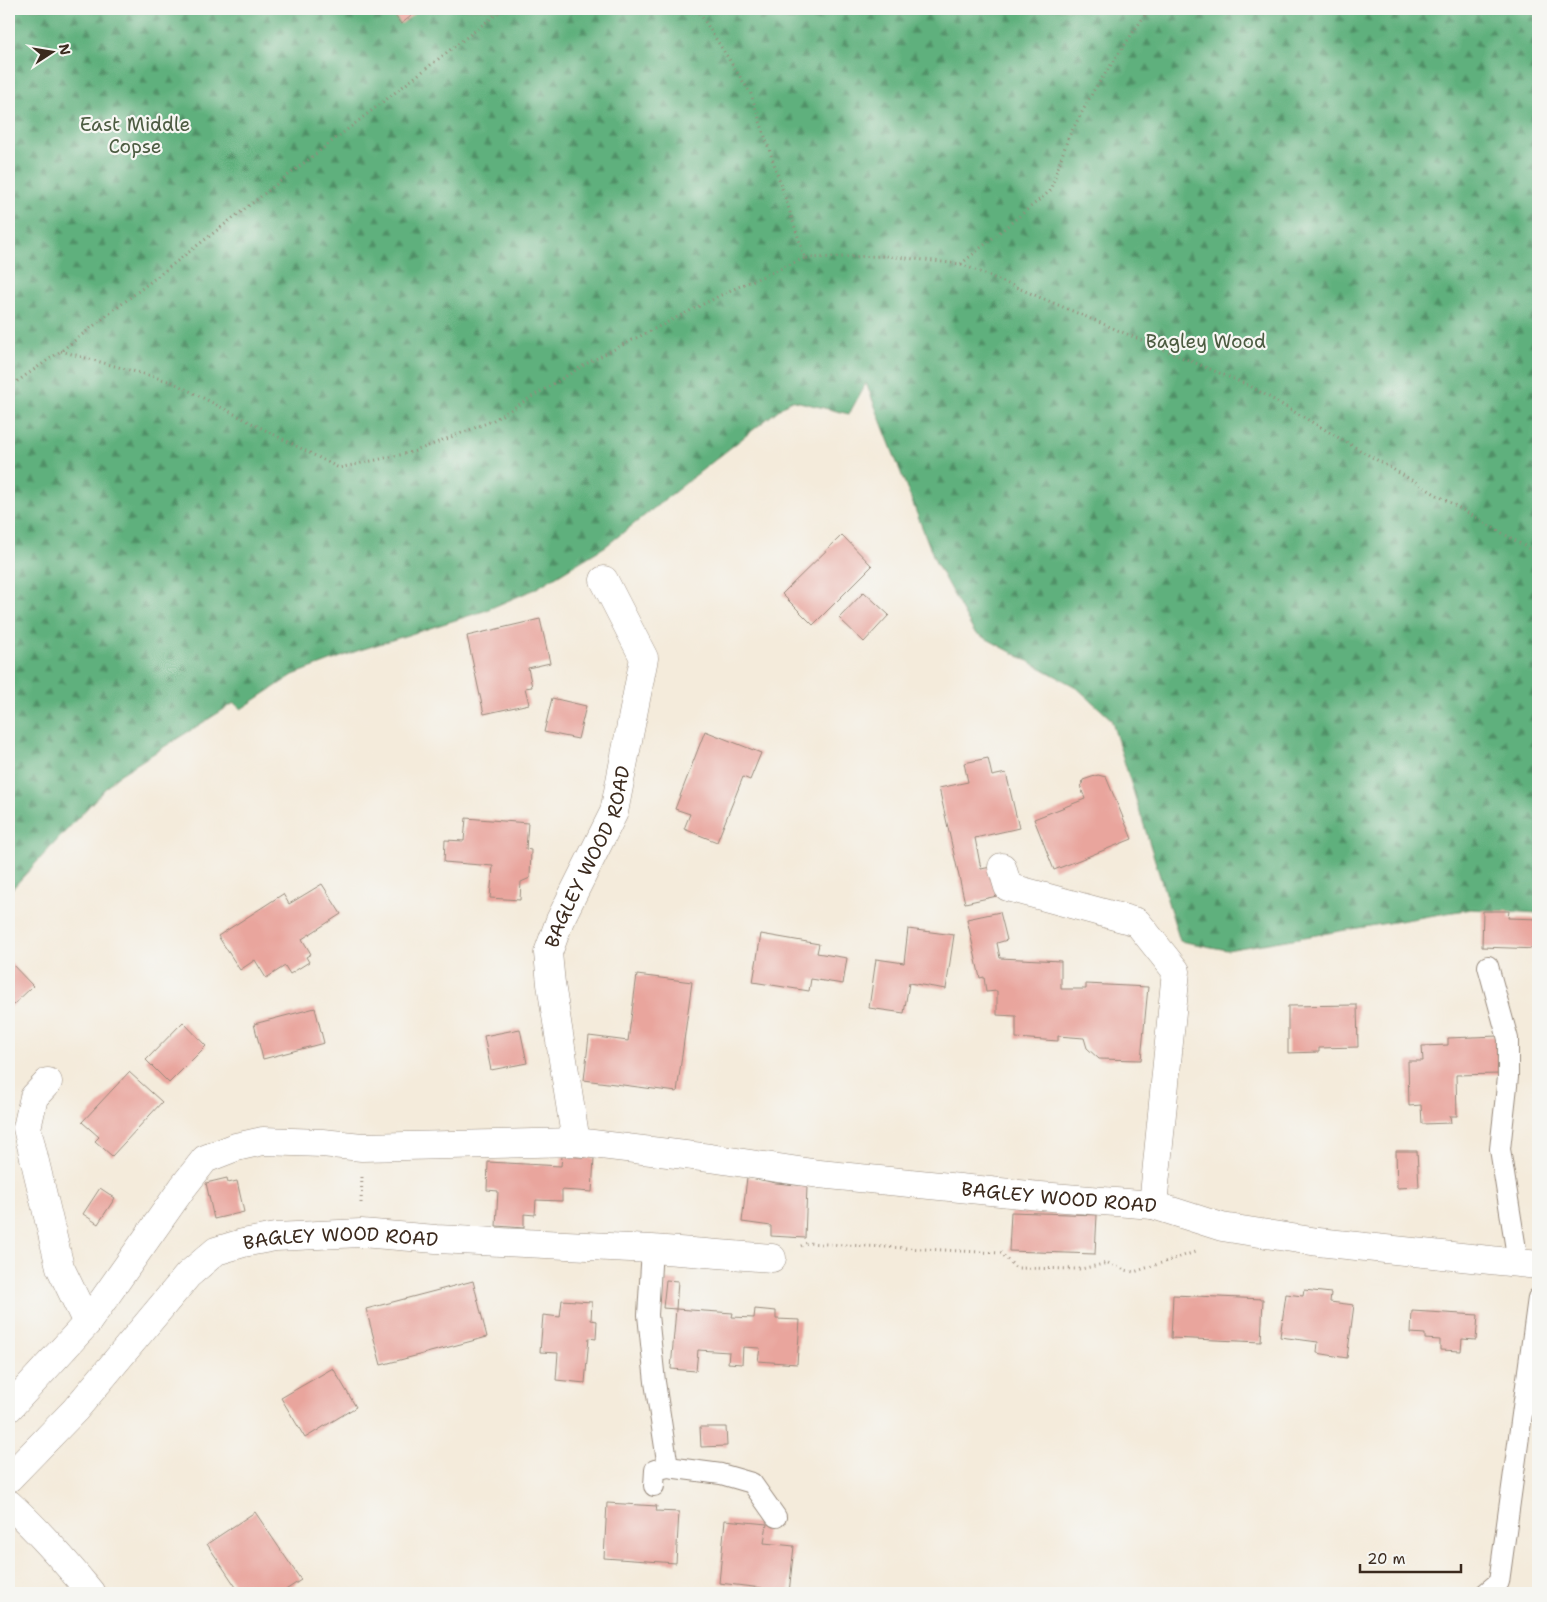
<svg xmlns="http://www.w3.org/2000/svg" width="1547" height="1602" font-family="'Shantell Sans',sans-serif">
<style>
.forest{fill:url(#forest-firs);stroke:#4d6d4e}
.building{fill:#e9a59d}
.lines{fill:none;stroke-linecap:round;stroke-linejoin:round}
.service-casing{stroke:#988a7c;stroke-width:22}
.minor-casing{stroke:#988a7c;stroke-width:29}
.path{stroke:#988a7c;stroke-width:3;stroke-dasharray:1 4;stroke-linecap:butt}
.service{stroke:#fff;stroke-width:20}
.minor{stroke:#fff;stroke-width:28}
.labels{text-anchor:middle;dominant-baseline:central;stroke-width:4.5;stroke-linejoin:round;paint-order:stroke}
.park-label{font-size:19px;fill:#4c5b41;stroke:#f6f6f2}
.street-label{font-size:19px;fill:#3b2a1e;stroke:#f6f6f2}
</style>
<defs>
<pattern id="forest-firs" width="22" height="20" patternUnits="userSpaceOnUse" patternTransform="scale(1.25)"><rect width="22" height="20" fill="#5fb07d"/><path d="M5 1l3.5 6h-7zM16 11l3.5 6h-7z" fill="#508f66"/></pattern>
</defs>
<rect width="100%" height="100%" fill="#f6f6f2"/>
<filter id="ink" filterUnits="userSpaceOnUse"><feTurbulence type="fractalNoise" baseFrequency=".02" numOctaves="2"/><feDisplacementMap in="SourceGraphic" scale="10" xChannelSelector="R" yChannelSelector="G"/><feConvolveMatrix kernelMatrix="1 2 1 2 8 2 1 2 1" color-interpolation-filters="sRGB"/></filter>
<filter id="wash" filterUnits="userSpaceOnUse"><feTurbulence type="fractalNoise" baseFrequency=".0096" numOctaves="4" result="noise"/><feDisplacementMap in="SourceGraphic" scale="20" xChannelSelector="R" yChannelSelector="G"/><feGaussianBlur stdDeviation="1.12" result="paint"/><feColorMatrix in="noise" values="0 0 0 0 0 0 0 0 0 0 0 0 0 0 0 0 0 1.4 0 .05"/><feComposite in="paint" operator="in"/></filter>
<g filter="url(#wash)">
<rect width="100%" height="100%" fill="#f4ebdb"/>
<path class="forest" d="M9 9H1538V913L1471 909 1227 950 1180 941 1111 719 1076 687 974 632 936 563 866 383 849 414 791 400 606 546 535 589 484 611 357 651 293 675 241 709 234 703 116 777 9 892Z"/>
<g id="blocks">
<g class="building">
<path d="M390 9H420L401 24Z"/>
<path d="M842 535 872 566 813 625 782 594Z"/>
<path d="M864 592 889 615 864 642 839 618Z"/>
<path d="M540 619 550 663 528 668 532 687 525 688 529 704 484 714 467 636Z"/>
<path d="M552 698 586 706 578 739 544 732Z"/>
<path d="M705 731 761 753 750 780 743 777 717 842 684 829 690 814 675 809Z"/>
<path d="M988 758 992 776 1006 773 1019 828 975 838 981 869 991 867 997 896 965 903 939 788 968 782 964 763Z"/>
<path d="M1098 775 1106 777 1132 839 1054 870 1034 819 1085 799 1081 788 1083 780Z"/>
<path d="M466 818 528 823 526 849 531 850 530 878 521 882 520 900 490 898 493 866 444 862 445 840 464 841Z"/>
<path d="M322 884 341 914 302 939 311 954 306 957 309 962 290 974 285 966 266 978 255 960 240 970 218 936 283 894 289 904Z"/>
<path d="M1483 911H1509L1508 918 1538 919V949L1482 947Z"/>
<path d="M1000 912 1007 940 997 943 1000 958 1061 961V989H1086V984L1148 987 1141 1060 1099 1059 1087 1048 1084 1038 1058 1036V1041L1016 1038V1016L997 1015V991L986 992 984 977 980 978 967 919Z"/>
<path d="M908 929 954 935 946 989 909 983 904 1013 869 1008 876 959 904 963Z"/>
<path d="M761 934 819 944 817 953 847 958 843 984 811 979 809 991 753 982Z"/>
<path d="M9 961 33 986 9 1009Z"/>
<path d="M637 975 692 982 677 1092 584 1080 589 1036 628 1041Z"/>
<path d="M1357 1005 1358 1047 1319 1048V1052L1288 1053V1006Z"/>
<path d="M315 1008 324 1043 263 1059 254 1024Z"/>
<path d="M183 1022 206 1046 169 1083 146 1060Z"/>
<path d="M520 1029 527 1063 491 1070 484 1036Z"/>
<path d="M1498 1036 1499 1074 1456 1075 1457 1116H1450L1451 1123 1422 1124 1421 1105 1409 1106 1408 1061H1423L1422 1046 1448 1045V1038Z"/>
<path d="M129 1072 162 1102 112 1156 95 1141 99 1137 82 1122Z"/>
<path d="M1396 1151H1417L1419 1187 1397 1188Z"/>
<path d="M562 1156 594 1158 592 1192 562 1190V1201L536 1200 535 1215 524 1214V1228L496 1226 498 1191 487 1190 488 1162 561 1166Z"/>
<path d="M747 1177 776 1183 807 1186 805 1238 771 1236V1226L742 1222Z"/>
<path d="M227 1178 228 1183 237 1181 244 1212 214 1219 206 1183Z"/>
<path d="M100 1188 115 1198 98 1224 83 1214Z"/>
<path d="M1011 1212 1097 1215 1095 1254 1009 1251Z"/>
<path d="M666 1280 678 1281 676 1309 663 1308Z"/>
<path d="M473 1281 487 1337 381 1365 366 1309Z"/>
<path d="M1304 1290 1331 1293 1330 1302 1354 1305 1347 1358 1317 1353 1318 1342 1280 1337 1286 1294 1303 1296Z"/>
<path d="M1173 1295 1263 1299 1261 1342 1171 1338Z"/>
<path d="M562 1300 592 1302 591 1320 597 1321 596 1339 589 1338 585 1383 556 1380 558 1353 540 1352 543 1315 560 1317Z"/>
<path d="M676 1309 733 1313 732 1317 754 1318 755 1309 776 1311V1319L800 1320 797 1364 758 1361 760 1348 743 1347 742 1364 728 1363 729 1352 698 1350 696 1371 671 1369Z"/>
<path d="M1412 1311 1478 1315 1476 1340 1462 1339 1461 1351 1440 1350V1340L1425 1339V1334L1411 1333Z"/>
<path d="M333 1368 356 1407 305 1438 281 1398Z"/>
<path d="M700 1427H726L727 1446 701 1447Z"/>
<path d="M607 1503 657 1506 656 1511 679 1512 676 1563 604 1558Z"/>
<path d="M255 1512 301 1580 281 1593H240L207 1544Z"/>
<path d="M725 1520 767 1524 764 1543 794 1546 789 1593H761L762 1588 719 1583Z"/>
</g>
</g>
</g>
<g filter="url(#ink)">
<use href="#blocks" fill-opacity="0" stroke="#988a7c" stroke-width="1"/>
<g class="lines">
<defs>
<g id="service">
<path d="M1488 966 1508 1039V1077L1500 1149 1518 1262"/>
<path d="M652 1249 648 1315 655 1382 668 1467"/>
<path d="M654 1486 655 1470 668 1467 721 1474 752 1483 776 1517"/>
<path d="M1486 1593 1499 1582 1538 1298"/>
</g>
<g id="minor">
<path d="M1002 867 1008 887 1137 922 1176 971 1153 1205"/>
<path d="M48 1082 34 1097 27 1128 60 1267 87 1323"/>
<path id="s1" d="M576 1142 551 984 548 953 560 920 614 812 644 658 604 580"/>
<path id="s2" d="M9 1408 87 1323 183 1187 205 1159 236 1147 263 1141 322 1143 362 1147 576 1142 710 1158 819 1174 1040 1196 1153 1205 1222 1227 1318 1242 1538 1265"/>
<path id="s3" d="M9 1478 75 1410 188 1275 216 1251 243 1243 275 1237 361 1233 436 1239 652 1249 772 1258"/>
<path d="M9 1504C39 1531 65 1561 91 1593"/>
</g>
</defs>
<use href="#service" class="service-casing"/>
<use href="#minor" class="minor-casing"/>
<g class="path">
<path d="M697 9 751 94 805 258 887 256 961 264 1250 386 1528 548 1538 551"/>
<path d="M961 264 1050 191 1068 138 1094 90 1149 9"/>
<path d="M61 351 172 382 339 468 413 452 492 421 591 361 731 290 805 258"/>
<path d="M9 387 61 351 503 9"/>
<path d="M361 1203 362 1177"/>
<path d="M801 1246 807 1243 1001 1253 1016 1268 1081 1269 1108 1263 1125 1270 1134 1272 1195 1252"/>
</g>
<use href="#service" class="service"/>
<use href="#minor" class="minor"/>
</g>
</g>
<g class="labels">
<g class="park-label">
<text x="135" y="124">East Middle<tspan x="135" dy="22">Copse</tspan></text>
<text x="1206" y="341">Bagley Wood</text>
</g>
<g class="street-label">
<text stroke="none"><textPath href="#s1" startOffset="296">BAGLEY WOOD ROAD</textPath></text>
<text stroke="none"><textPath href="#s2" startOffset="1178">BAGLEY WOOD ROAD</textPath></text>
<text stroke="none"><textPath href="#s3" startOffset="434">BAGLEY WOOD ROAD</textPath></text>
</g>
</g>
<rect width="1547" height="1602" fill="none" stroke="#f6f6f2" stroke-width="30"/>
<g transform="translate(52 52) rotate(78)" stroke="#f6f6f2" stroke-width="4" paint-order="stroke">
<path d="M0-4L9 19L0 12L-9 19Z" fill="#3b2a1e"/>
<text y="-8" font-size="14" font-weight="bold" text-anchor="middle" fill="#3b2a1e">N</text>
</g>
<path d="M1360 1564v8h101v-8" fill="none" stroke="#3b2a1e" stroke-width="2.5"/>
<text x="1367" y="1564" font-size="15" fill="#3b2a1e" stroke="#f6f6f2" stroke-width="4" paint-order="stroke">20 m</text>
</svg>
